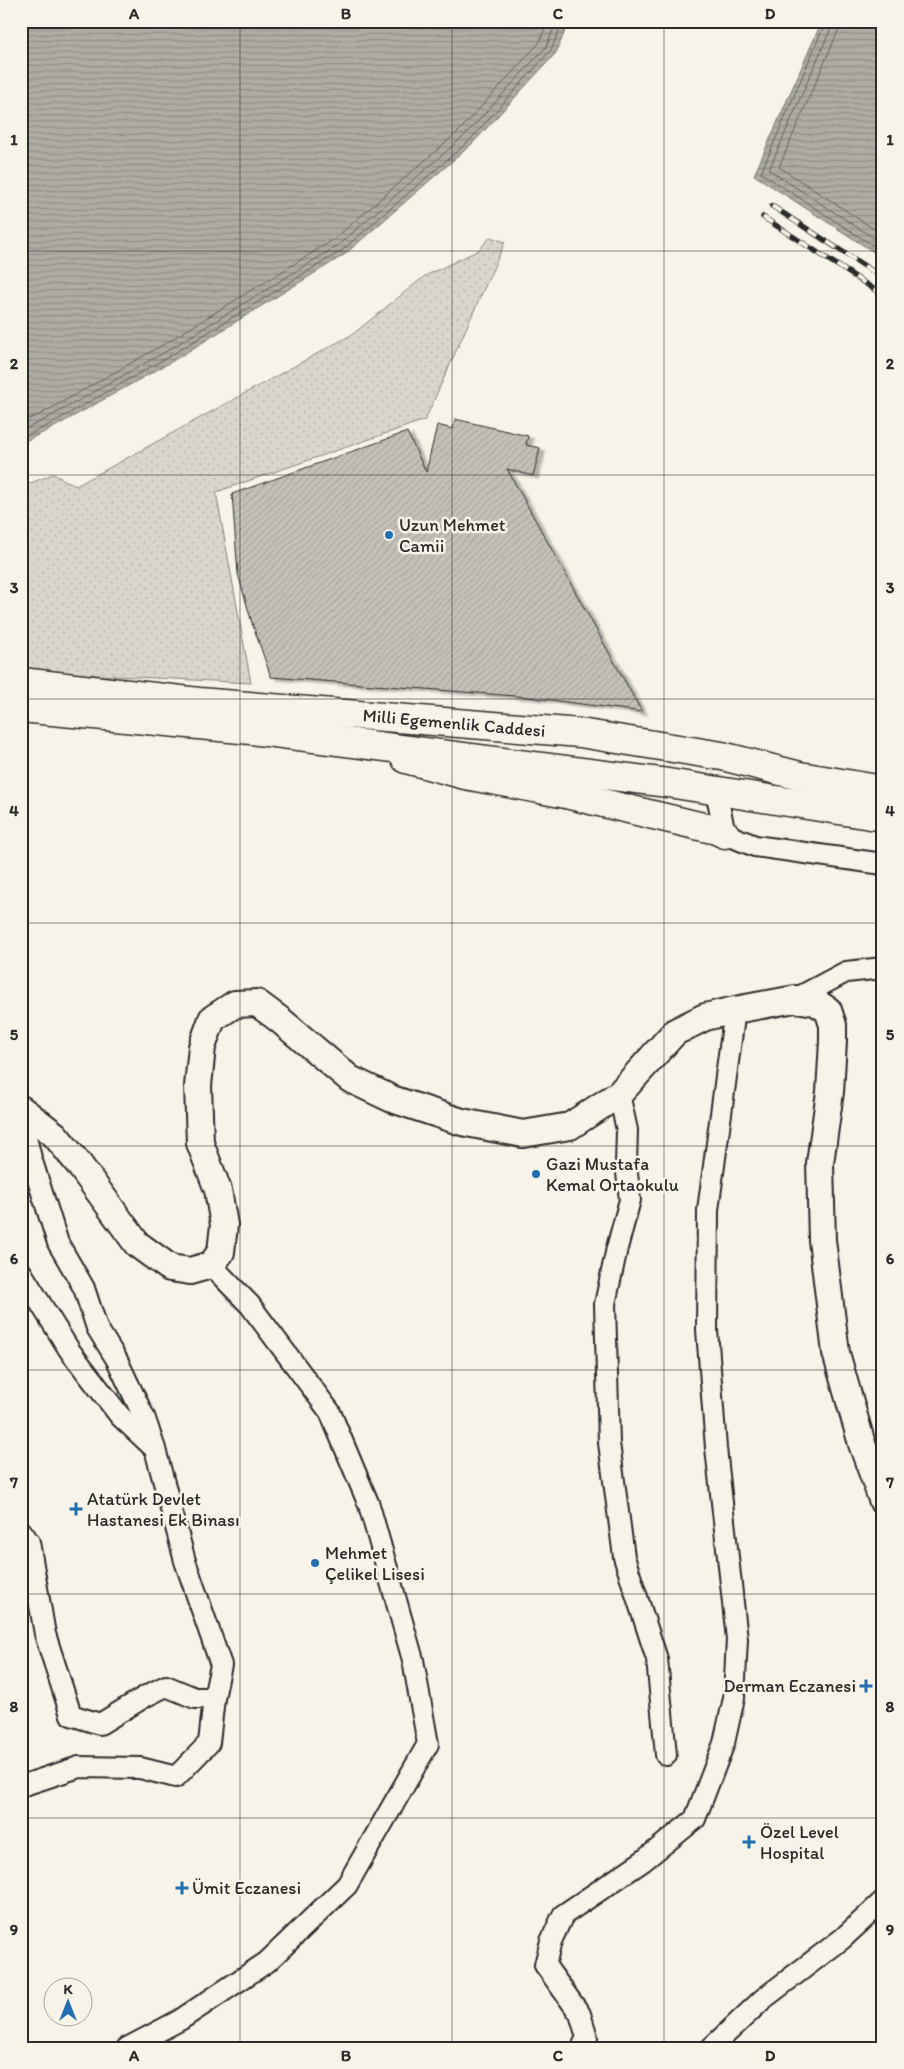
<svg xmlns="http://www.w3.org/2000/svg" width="904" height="2069" font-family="Itim,sans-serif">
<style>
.park{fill:url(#park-dots);stroke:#82807c}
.water{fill:url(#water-rules);stroke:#7a7874}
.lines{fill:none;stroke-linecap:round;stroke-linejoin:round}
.shore{stroke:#605f5b;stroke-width:1}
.building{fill:url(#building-hatch);stroke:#2b2b2b;filter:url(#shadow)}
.minor-casing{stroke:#2b2b2b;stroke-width:24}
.tertiary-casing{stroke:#2b2b2b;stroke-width:30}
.primary-casing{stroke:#2b2b2b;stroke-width:31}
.trunk-casing{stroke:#2b2b2b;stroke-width:31}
.minor{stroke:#f7f3e8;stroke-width:20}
.tertiary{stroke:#f7f3e8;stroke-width:26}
.primary{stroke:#f7f3e8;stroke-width:28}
.trunk{stroke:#f7f3e8;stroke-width:28}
.rail-casing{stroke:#2b2b2b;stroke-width:5.5}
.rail{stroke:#f7f3e8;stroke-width:4;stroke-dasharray:11;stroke-linecap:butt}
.grid{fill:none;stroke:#2b2b2b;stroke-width:1;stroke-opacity:0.55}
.poi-dot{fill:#1f6fb2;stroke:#f7f3e8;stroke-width:2}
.labels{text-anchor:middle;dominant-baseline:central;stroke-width:5;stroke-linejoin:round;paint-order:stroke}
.poi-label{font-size:18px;fill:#2b2b2b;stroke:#f7f3e8;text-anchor:start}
.street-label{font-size:18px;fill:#2b2b2b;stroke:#f7f3e8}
.neatline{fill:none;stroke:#2b2b2b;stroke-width:2}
.grid-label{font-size:16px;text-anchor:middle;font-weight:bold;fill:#2b2b2b}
</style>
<defs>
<pattern id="park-dots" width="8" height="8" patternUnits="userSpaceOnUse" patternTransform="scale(1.25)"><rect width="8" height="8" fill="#dad6cc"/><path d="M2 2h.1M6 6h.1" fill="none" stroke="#bbb8af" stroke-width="1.8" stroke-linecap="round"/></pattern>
<pattern id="water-rules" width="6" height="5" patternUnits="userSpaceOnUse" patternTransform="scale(1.25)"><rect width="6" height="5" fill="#afaca4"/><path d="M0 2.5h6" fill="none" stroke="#8f8c86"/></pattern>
<pattern id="building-hatch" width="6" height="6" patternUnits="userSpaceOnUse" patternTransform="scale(1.25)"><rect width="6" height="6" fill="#c4c1b9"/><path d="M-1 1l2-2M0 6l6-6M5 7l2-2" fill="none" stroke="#a9a69f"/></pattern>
<filter id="shadow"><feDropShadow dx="5.5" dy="3" stdDeviation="1" flood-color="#0004"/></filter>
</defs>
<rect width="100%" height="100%" fill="#f7f3e8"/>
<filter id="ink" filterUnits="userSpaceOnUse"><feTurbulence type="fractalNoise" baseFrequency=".02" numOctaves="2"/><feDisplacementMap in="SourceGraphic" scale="10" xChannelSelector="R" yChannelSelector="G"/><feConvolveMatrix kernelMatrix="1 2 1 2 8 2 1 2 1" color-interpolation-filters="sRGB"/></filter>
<g filter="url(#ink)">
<path class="park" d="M490 237 505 242 425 420 216 492 251 683 21 671V487L53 474 76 486 353 334 425 276 479 250Z"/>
<g class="water">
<path d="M21 21H569L556 53 472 144 344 255 171 362 49 430 21 443Z"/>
<path d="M822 21H883V258L754 175Z"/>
</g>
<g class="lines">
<g class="shore">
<path d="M826 21 761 173 883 252"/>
<path d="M832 21 831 28 769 170 883 244"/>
<path d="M840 21 838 31 779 167 883 235"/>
<path d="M21 422 41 414 161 346 333 240 459 131 539 43 548 21"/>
<path d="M21 431 44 420 165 352 337 246 464 136 546 47 557 21"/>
<path d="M21 438 47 426 168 357 341 251 469 141 551 50 563 21"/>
</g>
</g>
<path class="building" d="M455 419 528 436 526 445 540 448 533 476 507 469 642 712 528 697 271 677 252 623 238 574 232 494 407 432 426 472 437 425 453 429Z"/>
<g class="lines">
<defs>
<g id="minor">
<path d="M716 791 725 834 755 846 883 864"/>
<path d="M795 999 846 972 883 968"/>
<path d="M619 1094 627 1130 626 1164 630 1200 617 1248 605 1304 609 1443 624 1557 657 1659 666 1755"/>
<path d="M21 1116 31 1158 58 1243 84 1288 97 1328 117 1360 145 1419 155 1449 185 1561 221 1665 214 1698"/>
<path d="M21 1272 70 1351 120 1416 154 1448"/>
<path d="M21 1531 29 1542 45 1634 71 1715 100 1724 146 1696 166 1686 195 1698H214L209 1743 176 1777 140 1768 79 1767 21 1786"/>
<path d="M127 2048 180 2020 267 1962 347 1885 428 1744 413 1660 369 1505 330 1412 250 1305 211 1265"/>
<path d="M582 2048 587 2037 580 2014 545 1965 551 1941 563 1915 643 1861 695 1819 724 1743 734 1698 737 1639 716 1448 707 1330 708 1210 735 1010"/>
<path d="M711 2048 763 1999 842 1939 883 1901"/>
</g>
<path id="tertiary" d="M21 1109 55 1135 78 1163 137 1244 170 1268 190 1271 211 1265 221 1252 224 1225 218 1190 200 1143 198 1086 202 1047 212 1019 235 1004 257 1003 280 1020 350 1079 392 1099 462 1122 523 1134 570 1126 619 1094 675 1032 705 1017 735 1010 795 999 815 1002 828 1010 833 1025V1041L830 1092 820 1163 822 1240 836 1353 862 1444 883 1502"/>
<path id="primary" d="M406 759 465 775 561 793 716 830 725 834"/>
<g id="trunk">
<path d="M21 682 199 702 580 733 722 756 800 776 883 790"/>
<path d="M21 708 251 730 330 740 668 783 883 817"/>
</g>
</defs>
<use href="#minor" class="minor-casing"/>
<use href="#tertiary" class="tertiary-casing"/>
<use href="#primary" class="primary-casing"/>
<use href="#trunk" class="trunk-casing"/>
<use href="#minor" class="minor"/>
<use href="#tertiary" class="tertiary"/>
<use href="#primary" class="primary"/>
<use href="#trunk" class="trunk"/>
<defs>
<g id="rail">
<path d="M772 206 883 278"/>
<path d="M763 217 883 295"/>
</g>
</defs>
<use href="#rail" class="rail-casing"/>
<use href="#rail" class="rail"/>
</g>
</g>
<path class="grid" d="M240 21V2048M452 21V2048M664 21V2048M21 251H883M21 475H883M21 699H883M21 923H883M21 1146H883M21 1370H883M21 1594H883M21 1818H883"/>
<g class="poi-dot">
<circle cx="389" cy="535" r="5"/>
<circle cx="536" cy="1174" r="5"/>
<path d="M73.5 1501.5h5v5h5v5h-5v5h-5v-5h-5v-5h5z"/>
<circle cx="315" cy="1563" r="5"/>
<path d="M863.5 1678.5h5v5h5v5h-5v5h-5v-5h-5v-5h5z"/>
<path d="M746.5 1834.5h5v5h5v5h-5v5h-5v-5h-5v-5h5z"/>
<path d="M179.5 1880.5h5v5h5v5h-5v5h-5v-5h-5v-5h5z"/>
</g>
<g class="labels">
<g class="poi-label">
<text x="399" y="525">Uzun Mehmet<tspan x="399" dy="21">Camii</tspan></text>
<text x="546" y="1164">Gazi Mustafa<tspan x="546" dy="21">Kemal Ortaokulu</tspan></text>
<text x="87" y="1499">Atatürk Devlet<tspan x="87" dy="21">Hastanesi Ek Binası</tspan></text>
<text x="325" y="1553">Mehmet<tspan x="325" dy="21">Çelikel Lisesi</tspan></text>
<text x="856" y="1686" text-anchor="end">Derman Eczanesi</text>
<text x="760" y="1832">Özel Level<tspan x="760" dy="21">Hospital</tspan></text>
<text x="192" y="1888">Ümit Eczanesi</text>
</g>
<g class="street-label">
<text transform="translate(454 723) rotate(5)">Milli Egemenlik Caddesi</text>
</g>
</g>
<rect width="904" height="2069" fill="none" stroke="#f7f3e8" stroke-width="55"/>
<g transform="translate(68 2002)"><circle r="24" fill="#f7f3e8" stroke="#a5a39c"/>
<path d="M0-4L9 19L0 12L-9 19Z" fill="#1f6fb2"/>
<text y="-8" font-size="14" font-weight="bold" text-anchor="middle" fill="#2b2b2b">K</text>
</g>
<rect x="28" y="28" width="848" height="2014" class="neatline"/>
<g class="grid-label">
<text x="134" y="19">A</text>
<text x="346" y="19">B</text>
<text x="558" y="19">C</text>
<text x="770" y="19">D</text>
<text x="14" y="145">1</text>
<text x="890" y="145">1</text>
<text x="14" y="369">2</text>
<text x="890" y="369">2</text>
<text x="14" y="593">3</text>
<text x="890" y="593">3</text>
<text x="14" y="816">4</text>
<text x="890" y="816">4</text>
<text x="14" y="1040">5</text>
<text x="890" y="1040">5</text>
<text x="14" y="1264">6</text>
<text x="890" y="1264">6</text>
<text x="14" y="1488">7</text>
<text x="890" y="1488">7</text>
<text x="14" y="1712">8</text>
<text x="890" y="1712">8</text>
<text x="14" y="1935">9</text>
<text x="890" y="1935">9</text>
<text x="134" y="2061">A</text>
<text x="346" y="2061">B</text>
<text x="558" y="2061">C</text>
<text x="770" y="2061">D</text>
</g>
</svg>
